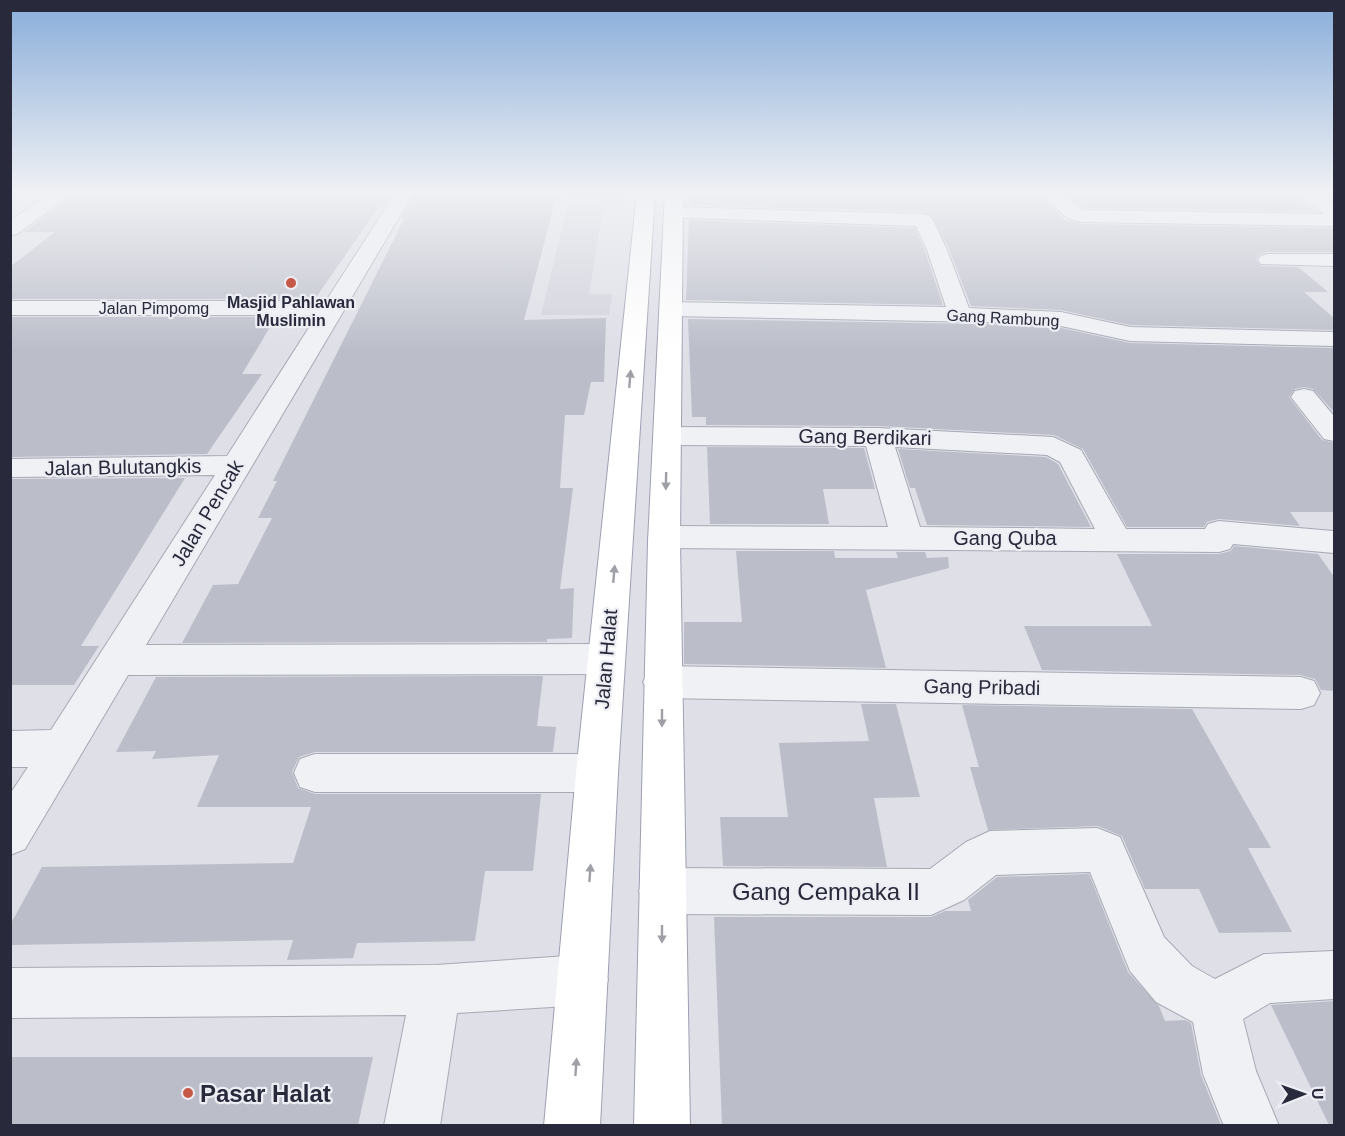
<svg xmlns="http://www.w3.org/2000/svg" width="1345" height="1136" font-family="Arial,sans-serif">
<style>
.built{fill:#d0d1db}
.building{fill:#bbbdc9}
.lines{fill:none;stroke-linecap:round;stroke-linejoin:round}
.minor-casing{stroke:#a7a9b4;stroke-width:2}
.major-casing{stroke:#9ea0b2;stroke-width:2}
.minor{fill:#f0f1f5;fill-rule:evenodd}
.major{fill:#fff;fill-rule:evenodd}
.oneway{fill:#9e9fa7}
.poi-dot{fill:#c65848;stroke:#edeef4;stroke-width:2}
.labels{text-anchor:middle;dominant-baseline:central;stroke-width:4.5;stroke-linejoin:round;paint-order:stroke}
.far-poi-label{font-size:16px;font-weight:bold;fill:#282a3c;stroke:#edeef4}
.far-street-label{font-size:16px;fill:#282a3c;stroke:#edeef4}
.street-label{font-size:20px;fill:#282a3c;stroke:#edeef4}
.near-street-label{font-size:24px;fill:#282a3c;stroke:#edeef4}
.near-poi-label{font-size:24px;font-weight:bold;fill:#282a3c;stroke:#edeef4;text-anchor:start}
</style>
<rect width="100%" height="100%" fill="#dedfe7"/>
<path class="built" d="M571 192H623L621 204H604L589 294H612L609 315H541Z"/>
<g class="building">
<path d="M76 192H356L354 195H391L384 207 380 205 315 299H10V267L55 232H24Z"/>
<path d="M700 192H1037L1065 220 1080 224 1335 228V252H1268L1260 254 1256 260 1261 266 1298 267 1328 292H1304L1335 319V330L1130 325 1061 310 971 306 949 249 931 214 923 212 690 205V197H700Z"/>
<path d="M1063 192H1288L1317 212 1083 208Z"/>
<path d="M441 193H508L506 198H556L524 320 606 318 604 382H591L584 415H565L560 488H573L560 589 574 588 572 638 547 639V642L182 643 213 585 238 584 272 518H258L277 481H273L404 219 401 218 415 195H440Z"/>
<path d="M689 220 915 228 925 251 943 305 686 300Z"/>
<path d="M10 317H276L242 374H262L207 454 10 457Z"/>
<path d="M688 319 1034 325 1061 328 1130 343 1335 348V413L1313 389 1304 387 1295 389 1289 397 1322 440 1335 443V512H1290L1300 526 1219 519 1207 522 1204 527H1127L1083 449 1054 435 878 426 706 425V417H692Z"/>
<path d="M707 447 864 448 875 489H823L829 524H710Z"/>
<path d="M898 449 1046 457 1058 464 1091 527 927 525 915 488H910Z"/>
<path d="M185 478 81 646H99L74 685H10V479Z"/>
<path d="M1234 546 1318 554 1335 578V691L1321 690 1315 679 1301 675 1042 670 1024 626H1152L1117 554H1219L1231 551Z"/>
<path d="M736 551H834L835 558H898L896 552H925L927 558 948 557 949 568 866 590 886 668 684 664V622H742Z"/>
<path d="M543 676 537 726 556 727 553 752H315L299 757 292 772 298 788 315 794H541L533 871H485L475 941 357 943 353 958 287 960 293 940 10 945V925L42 867 293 863 311 807H197L219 755 152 759 156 751 116 752 156 677Z"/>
<path d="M861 704H896L920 797 874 798 887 867 723 866 720 817H788L779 743 869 741Z"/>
<path d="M962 705 1192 709 1271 848H1248L1292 932 1219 933 1199 889H1145L1122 836 1098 826 988 830 970 767H979Z"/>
<path d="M1089 874 1128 972 1159 1006 1165 1021 1185 1020 1191 1023 1201 1075 1221 1125H722L714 917H931L945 911H971L968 900 997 877Z"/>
<path d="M1335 1001V1125H1329L1271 1005Z"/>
<path d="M10 1057H373L358 1125H10Z"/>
</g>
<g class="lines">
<defs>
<g id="minor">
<path d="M53 192H74L17 234 10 236V221Z"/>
<path d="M396 192H414L146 645 606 644 619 648 624 659 619 670 606 674 128 675 25 849 10 855V794L28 767H10V731L51 730 215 475 10 477V459L227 456 317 315H10V301H326Z"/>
<path d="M1039 192H1059L1082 210 1324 214 1296 192H1317L1334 205V226L1080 222 1067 218Z"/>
<path d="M674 207 923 214 930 216 933 220 947 250 969 308 1061 312 1130 327 1334 332V346L1130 341 1061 326 1034 323 670 316 662 314 659 309 662 304 670 302 946 307 927 250 916 226 667 217 665 213 667 209Z"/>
<path d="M1268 254H1334V266L1261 264 1258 260 1261 256Z"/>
<path d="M1304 389 1313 391 1334 416V441L1324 439 1291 397 1295 391Z"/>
<path d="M667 427 878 428 1053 437 1081 450 1126 529H1205L1208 524 1219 521 1333 531 1334 553 1233 544 1230 549 1219 552 664 548 653 545 648 537 653 529 664 526 888 527 866 446 667 445 657 442 653 436 657 430ZM895 447 1047 455 1060 462 1095 529 920 527Z"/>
<path d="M662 666 1301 677 1314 681 1320 693 1314 705 1301 709 662 698 649 693 643 682 649 671Z"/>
<path d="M315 754H597L612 759 618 773 612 787 597 792H315L300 787 294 773 300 759Z"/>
<path d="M1097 828 1120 837 1164 937 1192 966 1215 979 1264 954 1334 951V999L1270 1003 1243 1019 1256 1071 1279 1126H1224L1203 1074 1193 1022 1156 1002 1130 971 1090 872 996 875 964 900 931 915 662 914 646 907 639 891 646 875 662 868 930 869 966 842 990 831Z"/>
<path d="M583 955 601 962 608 980 601 998 583 1005 457 1013 440 1126H384L406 1015 10 1018V968L436 965Z"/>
</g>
<g id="major">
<path d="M637 192H655L618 773 600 1126H544L576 773Z"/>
<path d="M665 192H683L680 542 690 1126H634L648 542Z"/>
</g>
</defs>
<use href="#minor" class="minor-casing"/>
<use href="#major" class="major-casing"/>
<use href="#minor" class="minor"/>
<use href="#major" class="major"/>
</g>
<defs><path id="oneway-solid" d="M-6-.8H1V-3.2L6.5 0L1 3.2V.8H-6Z" transform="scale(1.5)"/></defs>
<g class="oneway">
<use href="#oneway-solid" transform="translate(630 379) rotate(-85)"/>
<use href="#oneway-solid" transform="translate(666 481) rotate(91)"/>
<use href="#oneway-solid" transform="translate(614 574) rotate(-85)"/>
<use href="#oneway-solid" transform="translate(662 718) rotate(90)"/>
<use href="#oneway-solid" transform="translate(590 873) rotate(-86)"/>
<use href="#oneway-solid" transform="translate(662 934) rotate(90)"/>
<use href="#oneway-solid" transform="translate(576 1067) rotate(-86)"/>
</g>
<linearGradient id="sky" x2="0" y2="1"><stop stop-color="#89adda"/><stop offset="0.55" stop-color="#f0f1f4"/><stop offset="1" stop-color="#f0f1f4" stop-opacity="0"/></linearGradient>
<rect width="1345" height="351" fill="url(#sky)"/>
<g class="poi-dot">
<circle cx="291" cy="283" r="6"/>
<circle cx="188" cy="1093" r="6"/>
</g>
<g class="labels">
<g class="far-poi-label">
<text x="291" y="302">Masjid Pahlawan<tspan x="291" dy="18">Muslimin</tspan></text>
</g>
<g class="far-street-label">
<text x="154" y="308">Jalan Pimpomg</text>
<text transform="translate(1003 318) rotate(3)">Gang Rambung</text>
</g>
<g class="street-label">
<text transform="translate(865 437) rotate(1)">Gang Berdikari</text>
<text transform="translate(123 467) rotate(-1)">Jalan Bulutangkis</text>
<text transform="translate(207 513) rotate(-59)">Jalan Pencak</text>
<text x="1005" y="538">Gang Quba</text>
<text transform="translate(606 659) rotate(-85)">Jalan Halat</text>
<text transform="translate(982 687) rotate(1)">Gang Pribadi</text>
</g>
<g class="near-street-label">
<text x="826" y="891">Gang Cempaka II</text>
</g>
<g class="near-poi-label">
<text x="200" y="1093">Pasar Halat</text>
</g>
</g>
<rect width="1345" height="1136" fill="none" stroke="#282a3c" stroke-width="24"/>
<g transform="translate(1303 1094) rotate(89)" stroke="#edeef4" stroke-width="4.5" paint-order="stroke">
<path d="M0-4.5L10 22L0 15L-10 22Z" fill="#282a3c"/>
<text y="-9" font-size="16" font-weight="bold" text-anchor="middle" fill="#282a3c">U</text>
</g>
</svg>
